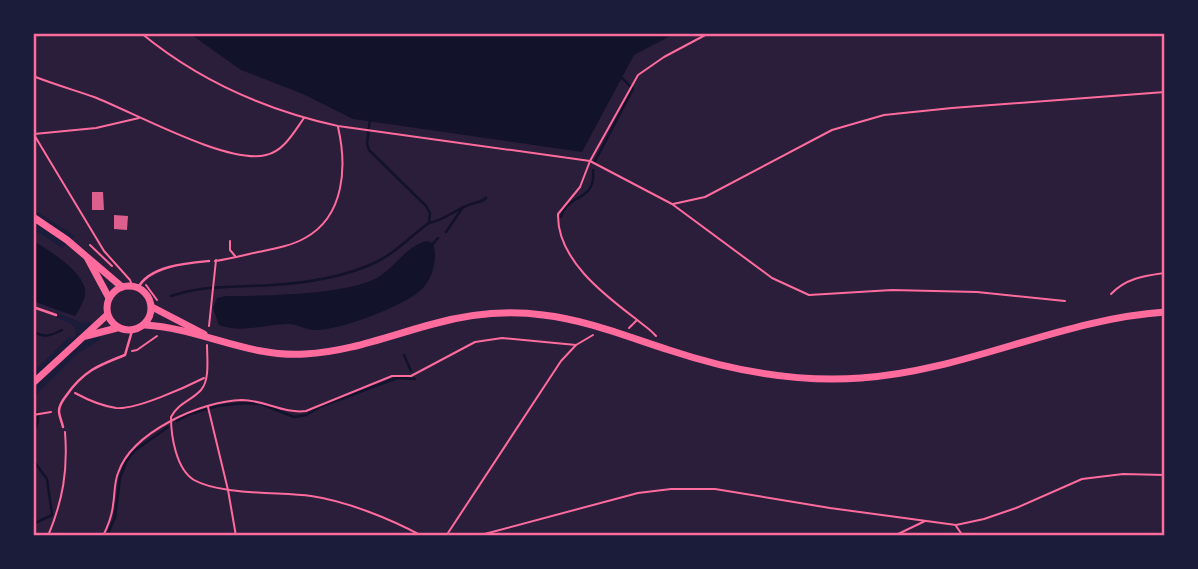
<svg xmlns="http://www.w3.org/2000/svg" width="1198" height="569" font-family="'Space Grotesk',sans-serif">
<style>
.green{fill:#2a1e3b}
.water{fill:#12122b}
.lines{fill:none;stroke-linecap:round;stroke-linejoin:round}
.stream{stroke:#12122b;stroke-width:2.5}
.building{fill:#dd5f8e}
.path{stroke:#ff6b9d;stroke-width:2}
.service{stroke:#ff6b9d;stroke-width:2.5}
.secondary{stroke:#ff6b9d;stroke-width:7}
.neatline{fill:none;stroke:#ff6b9d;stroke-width:2.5}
</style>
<rect width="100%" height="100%" fill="#1b1b3a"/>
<g class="green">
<path d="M33 33H1165V536H33V398L77 354 101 339 91 322 82 323 58 313 59 311 75 316C80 309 86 299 85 290 82 270 49 250 33 241V229L62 248 75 236 33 209Z"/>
<path d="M33 301 58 310 55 317 72 324 76 331 75 336 69 340 71 335 33 372Z"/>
</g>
<g class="water">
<path d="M189 33H676L634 55 582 152 353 119 303 94 241 70Z"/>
<path d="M33 241C49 250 82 271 85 290 86 299 79 309 75 316L33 301Z"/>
<path d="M427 241 433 243C438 258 433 277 423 288 408 305 336 332 314 330 305 330 298 324 288 324 264 324 243 334 219 325L213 308 217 298 226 296C260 296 353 295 380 276 397 265 406 246 427 241Z"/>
</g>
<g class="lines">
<g class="stream">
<path d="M370 119 367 144 369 150 426 206 430 213 429 223"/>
<path d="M595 161 633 89 622 78"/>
<path d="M561 217C568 192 596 203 593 170"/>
<path d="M446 232 463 207"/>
<path d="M431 246 438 238"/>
<path d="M171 296C205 285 237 287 272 285 305 283 343 277 372 264 394 255 410 236 429 223 445 220 456 209 471 204 477 202 482 202 486 198"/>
<path d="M33 331C44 339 52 335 62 330"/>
<path d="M404 355 411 371"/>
<path d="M33 408C41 416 38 424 33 433"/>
<path d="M177 421 190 414 217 406 244 403 261 404 294 417 306 415 322 406 397 378 415 379"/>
<path d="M33 460 47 479 52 515 33 524"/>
<path d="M107 536 115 517 120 478 126 462 134 451 168 427"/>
</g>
</g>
<g class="building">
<path d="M92 192H103L104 210H92Z"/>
<path d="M114 215 128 216 127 230 114 229Z"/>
</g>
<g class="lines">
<g class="path">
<path d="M141 33C198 80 265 110 338 126L590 161 672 204 772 278 809 295 892 290 977 292 1065 301"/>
<path d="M33 76C53 84 74 90 94 97 133 112 228 165 266 155 284 151 294 132 304 118"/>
<path d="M33 133 104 251 130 280 132 285"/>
<path d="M34 134 96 128 139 118"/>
<path d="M673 204 705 197 832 130 884 115 952 108 1165 92"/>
<path d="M230 241V250L235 256"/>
<path d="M90 245 112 266"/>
<path d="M215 261C230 259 244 255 258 252 273 249 291 246 305 238 345 216 347 166 338 127"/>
<path d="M146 285 157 300"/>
<path d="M1111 294C1126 278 1144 276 1165 273"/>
<path d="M209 326 216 260"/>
<path d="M629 328 637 320"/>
<path d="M656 336C650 329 643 325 636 319 603 294 557 259 558 214L580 187 590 161 638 75 664 57 709 33"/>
<path d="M207 345C207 358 210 380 201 390 191 401 178 403 171 417 171 436 176 469 194 480 220 495 280 492 311 496 346 501 391 519 422 536"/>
<path d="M132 351 137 350 157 336"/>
<path d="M75 393C88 400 102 406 116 408 136 410 186 387 204 378"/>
<path d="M208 407 228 490 236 536"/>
<path d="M33 415 51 412"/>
<path d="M956 526 963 536"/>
<path d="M48 536C63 500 68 470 65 432"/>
<path d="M103 536C108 526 112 516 113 505 115 494 114 483 118 473 132 432 201 401 242 400 264 400 284 414 306 411L392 376H411L475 342 502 338 576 345"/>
<path d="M446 536 561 361 576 345 593 335"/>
<path d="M477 536 638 493 671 489H715L830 508 956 525 984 519 1016 508 1082 479 1123 474 1165 475"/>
<path d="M894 536 925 521"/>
</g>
<g class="service">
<path d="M138 288C149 266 187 263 209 261"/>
<path d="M33 307 56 315"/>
<path d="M63 427C62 422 59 416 59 411 59 405 63 400 66 396 83 371 99 365 125 355L132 331"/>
</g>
<g class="secondary">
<path d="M33 217 67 240 122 287"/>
<path d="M88 259 109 298"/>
<circle cx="129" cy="308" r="22"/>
<path d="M152 307 204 334"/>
<path d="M145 325C200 328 249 358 305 354 349 352 391 335 433 324 469 314 506 310 543 315 587 320 628 337 669 350 732 371 795 383 861 378 966 371 1060 319 1165 312"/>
<path d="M86 336 117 328"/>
<path d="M33 383 107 315"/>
</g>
</g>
<rect width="1198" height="569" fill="none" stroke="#1b1b3a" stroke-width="70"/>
<rect x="35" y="35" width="1128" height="499" class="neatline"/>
</svg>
